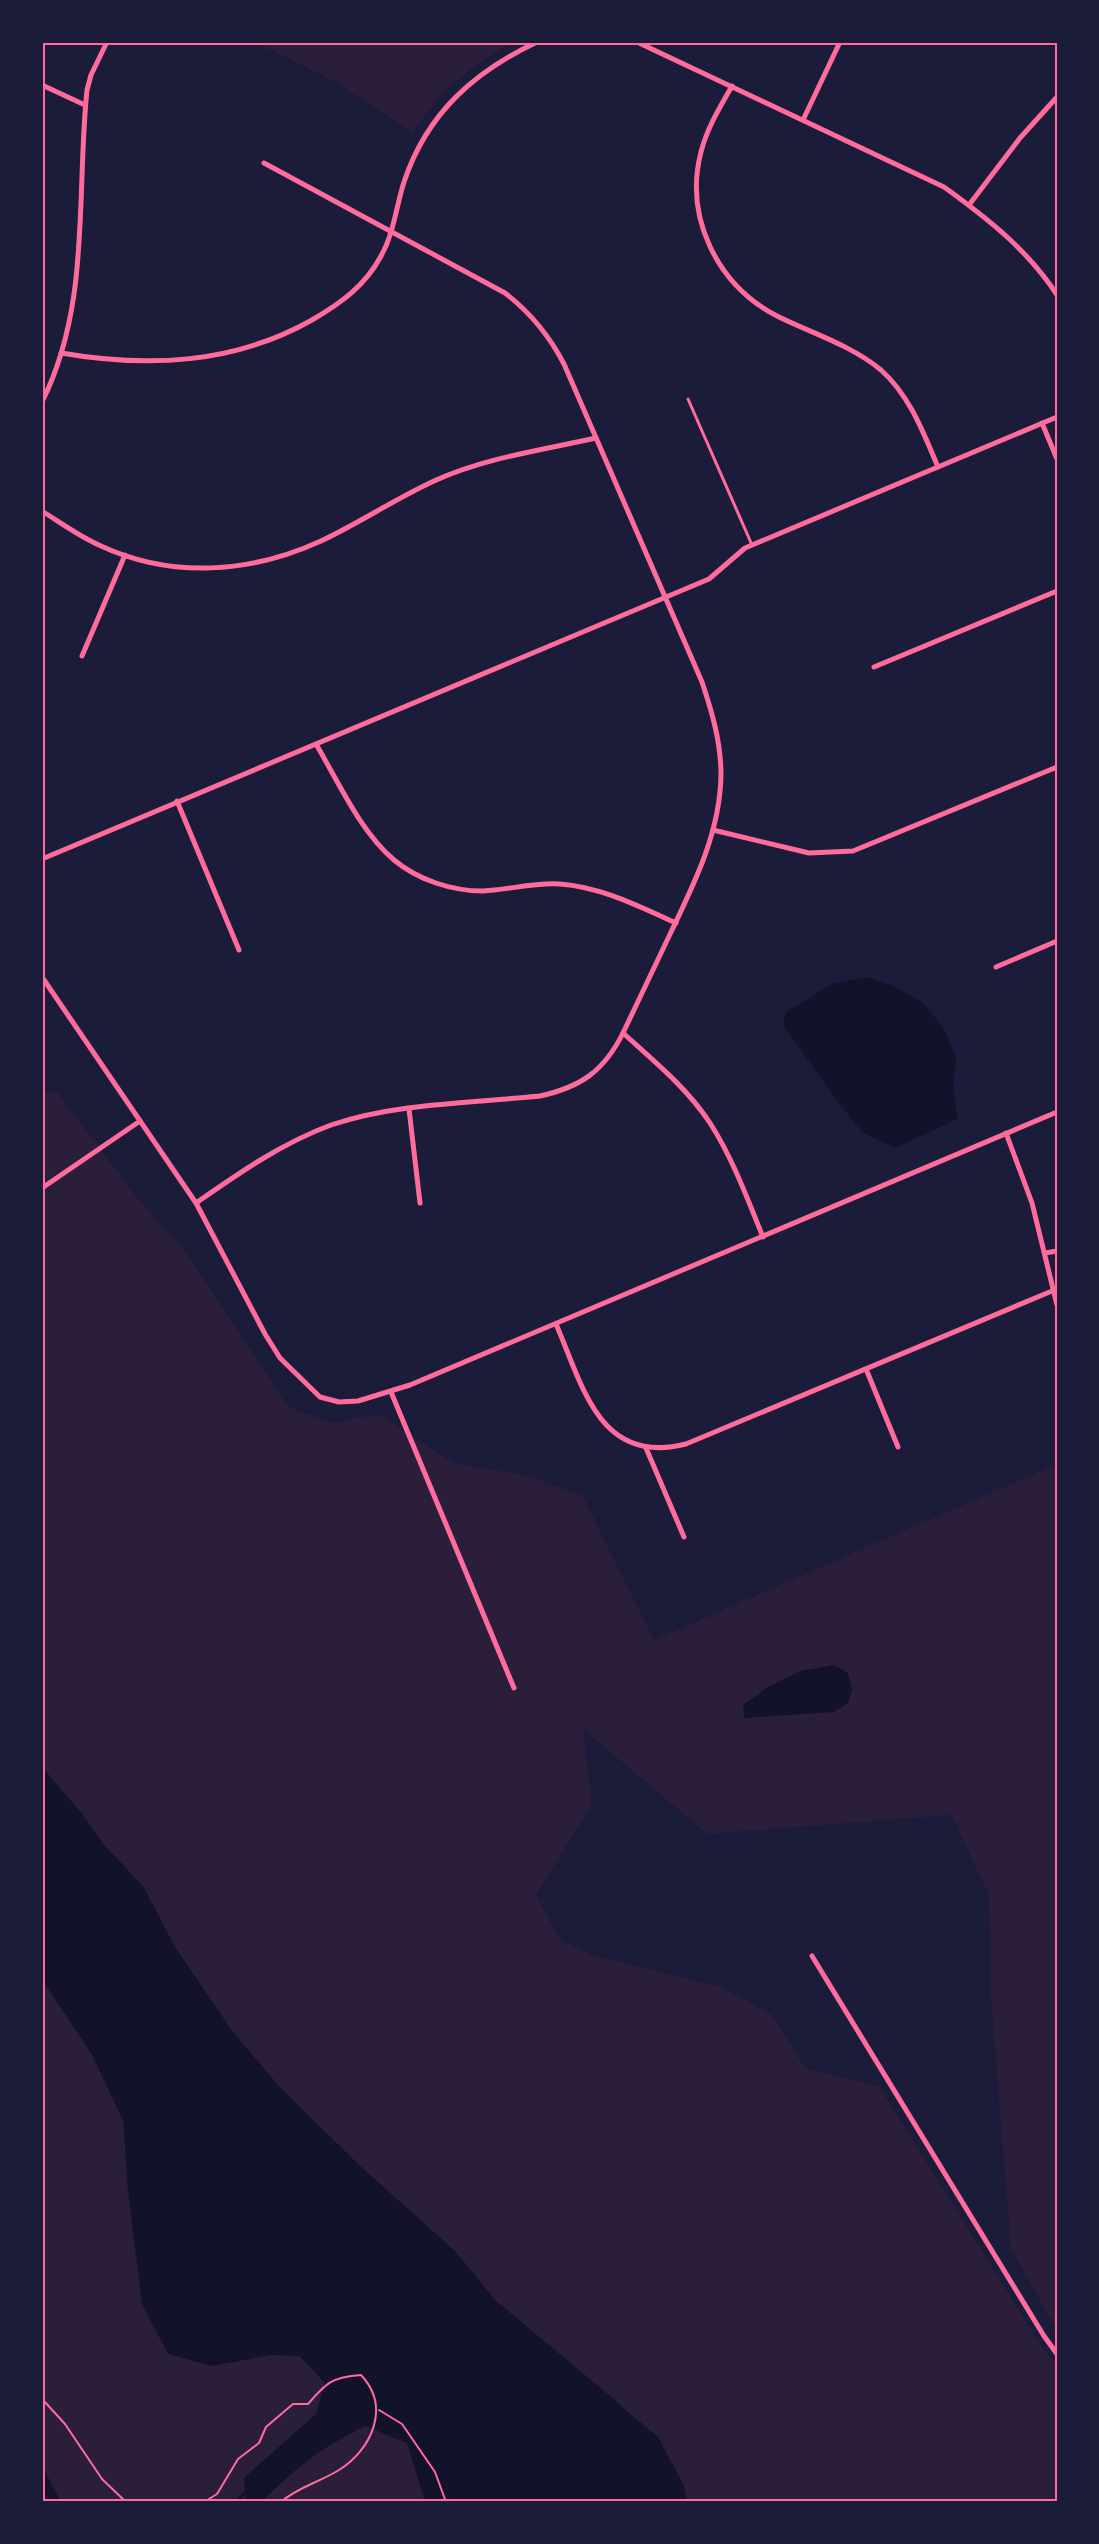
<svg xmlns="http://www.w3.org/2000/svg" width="1099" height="2544" font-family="Poppins,sans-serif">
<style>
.green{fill:#2a1e3b}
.water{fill:#12122b}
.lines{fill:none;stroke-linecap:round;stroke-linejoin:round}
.stream{stroke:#12122b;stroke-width:3}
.path{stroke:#ff6b9d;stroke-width:2}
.service{stroke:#ff6b9d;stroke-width:3}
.minor{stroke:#ff6b9d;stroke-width:5}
.neatline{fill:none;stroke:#ff6b9d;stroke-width:2}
</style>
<rect width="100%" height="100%" fill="#1b1b3a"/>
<g class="green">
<path d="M254 42H515C472 63 438 92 413 133L332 80Z"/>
<path d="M42 1092 58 1093 142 1204 182 1246 288 1407 335 1423 378 1414 454 1463 530 1476 583 1496 654 1640 1057 1464V2330L1011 2249 991 1998 989 1896 952 1815 707 1834 583 1729 592 1804 536 1895 560 1940 592 1955 721 1987 772 2015 805 2068 879 2086 1045 2352 1057 2363V2502H687L684 2486 617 2401 495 2300 455 2251 545 2502H42V1826L142 1886 103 1844 83 1815 42 1767Z"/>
</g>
<g class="water">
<path d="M866 977 894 986 924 1004 943 1027 956 1057 953 1086 957 1119 895 1148 862 1132 835 1098 783 1025 786 1012 832 984Z"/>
<path d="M834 1665 848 1673 852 1690 848 1703 834 1712 744 1718 743 1705 768 1687 801 1671Z"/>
<path d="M42 1767 83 1815 103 1844 143 1886 175 1947 233 2032 278 2085 359 2165 455 2251 495 2300 658 2437 684 2486 687 2502H425L407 2443 365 2426C321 2448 296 2467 262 2502H246L244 2478 316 2414 325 2383 299 2356 270 2355 212 2366 168 2354 142 2304 128 2191 123 2120 91 2053 42 1980Z"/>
<path d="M42 2466 61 2502H42Z"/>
</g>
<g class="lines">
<path class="stream" d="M235 2502 248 2490"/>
<g class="path">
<path d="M42 2378 44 2401 65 2424 102 2479 126 2502"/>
<path d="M379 2410 402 2424 435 2472 446 2502"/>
<path d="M204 2502 217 2494 238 2459 259 2443 266 2427 293 2404H308C326 2383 332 2377 361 2375 391 2407 372 2449 339 2470 320 2482 298 2487 281 2502"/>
</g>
<path class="service" d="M688 399 752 545"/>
<g class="minor">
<path d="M637 42 944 187C987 218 1028 250 1057 295"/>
<path d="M42 85 85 105"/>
<path d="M732 86C720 107 707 128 701 152 684 217 717 285 777 316 811 333 851 345 881 370 910 396 923 432 938 467"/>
<path d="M803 120 840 42"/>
<path d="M264 163 505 293C531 313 549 335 564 364L702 682C712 712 721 742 721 775 720 831 696 880 672 930 656 964 639 999 623 1033 654 1061 687 1088 710 1123 733 1159 747 1198 763 1237"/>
<path d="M969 205 1020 138 1057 97"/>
<path d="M61 353C148 368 234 364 312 320 341 303 365 286 381 256 394 233 396 207 404 182 427 113 474 72 537 42"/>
<path d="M42 402C91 304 76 195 87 90L91 75 107 42"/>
<path d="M1042 423 1057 459"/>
<path d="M42 511C61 523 80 537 101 546 172 579 251 573 321 541 359 523 395 499 434 481 484 458 542 450 596 438"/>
<path d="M82 656 125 555"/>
<path d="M874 667 1057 591"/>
<path d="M316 744C339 783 360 831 394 860 418 880 452 891 483 891 509 890 534 882 560 884 601 887 638 906 676 923"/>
<path d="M177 801 239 950"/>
<path d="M713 830 809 853 853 851 1057 767"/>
<path d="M42 859 709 579 745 548 1057 417"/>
<path d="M996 967 1057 941"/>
<path d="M42 977 196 1203 265 1334 280 1358 320 1397 339 1402 358 1401 410 1385 1057 1112"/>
<path d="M409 1109 420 1203"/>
<path d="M1006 1133 1032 1203 1057 1305"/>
<path d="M42 1188 140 1121"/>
<path d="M196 1203C239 1173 282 1143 331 1125 396 1103 472 1103 540 1096 581 1087 604 1071 623 1033"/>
<path d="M1045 1253 1057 1251"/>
<path d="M556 1324C583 1386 599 1466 686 1444L1052 1291"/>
<path d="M866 1369 898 1447"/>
<path d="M391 1392 514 1688"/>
<path d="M646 1448 684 1537"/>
<path d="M812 1956 1044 2336 1057 2354"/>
</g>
</g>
<rect width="1099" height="2544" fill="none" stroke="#1b1b3a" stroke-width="87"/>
<rect x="44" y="44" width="1012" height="2456" class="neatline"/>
</svg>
